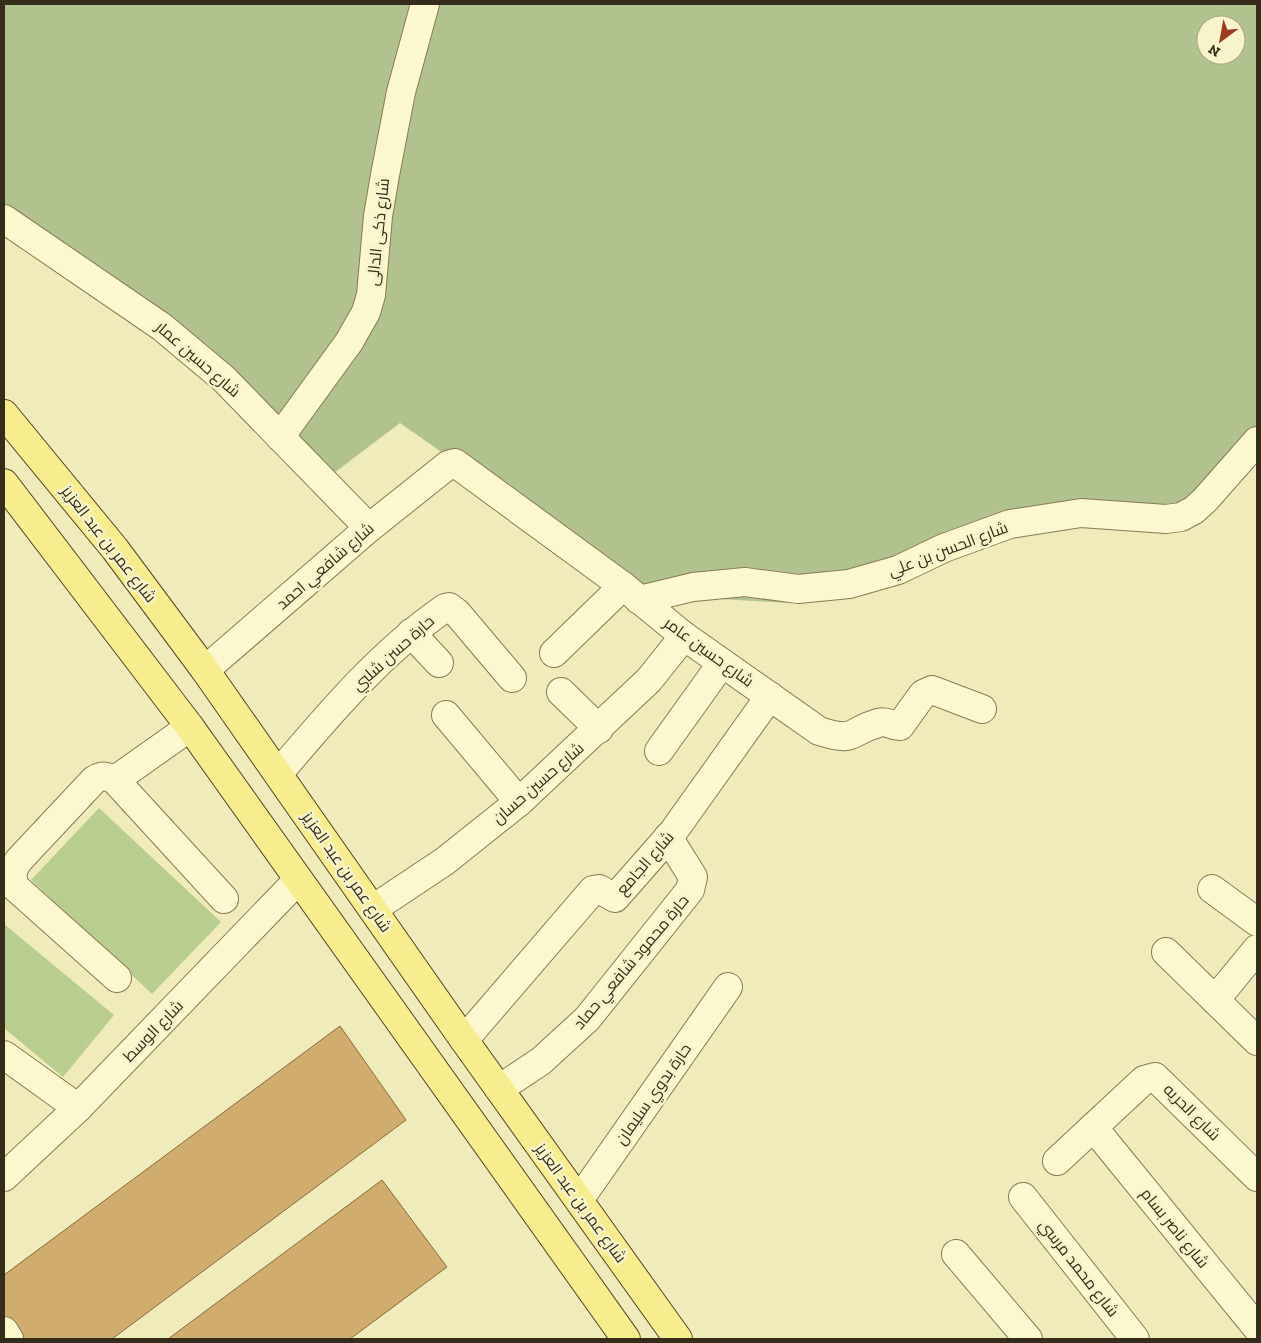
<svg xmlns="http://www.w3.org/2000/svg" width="1261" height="1343" font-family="'Zilla Slab',Cairo,serif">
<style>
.green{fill:#b9ce8e}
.cemetery{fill:#b1c28f;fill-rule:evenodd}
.building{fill:#d0ac6e;stroke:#886939}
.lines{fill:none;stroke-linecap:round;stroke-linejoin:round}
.minor-casing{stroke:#877a54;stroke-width:30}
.major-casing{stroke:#544629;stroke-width:30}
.minor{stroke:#fbf7ce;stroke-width:28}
.major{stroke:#f7ec8e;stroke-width:28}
.labels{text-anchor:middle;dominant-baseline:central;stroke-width:5;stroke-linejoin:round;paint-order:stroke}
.street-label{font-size:16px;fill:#352d1a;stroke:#f7f3ca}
</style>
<rect width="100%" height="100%" fill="#f0ebba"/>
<g class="green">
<path d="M99 808 221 922 152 994 31 880Z"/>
<path d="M4 924 114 1015 63 1077 4 1028Z"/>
</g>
<path class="cemetery" d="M4 4H1257V428L1171 521 1068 514 791 603 646 595 400 423 326 479 193 361 4 235ZM1206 25H1236V55H1206Z"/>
<g class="building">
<path d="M340 1026 406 1120 112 1339H11L4 1329V1275Z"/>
<path d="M382 1180 447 1267 350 1339H168Z"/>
</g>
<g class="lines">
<defs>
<g id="minor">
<path d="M4 219 162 327 224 379 369 528"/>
<path d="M280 437 349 342 366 312 371 295 378 216 385 175 401 92 425 4"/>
<path d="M639 600 693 587 745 582 798 589 849 584 898 570 944 548 1010 524 1081 513 1166 519 1181 517 1194 510 1205 500 1257 441"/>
<path d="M411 633 439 663"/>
<path d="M554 653 623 586"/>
<path d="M205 670 369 528 448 465 455 463 623 586 684 636 819 731C857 743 847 732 878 723 886 720 892 726 900 726L923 694 932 690 982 709"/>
<path d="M561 692 599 729"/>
<path d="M446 715 519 802"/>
<path d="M659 751 722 663"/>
<path d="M278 774C329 714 380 653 445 608L449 607 457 613 512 678"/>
<path d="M115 780 190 727"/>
<path d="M1212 889 1257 922"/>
<path d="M373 909 445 861 519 802 649 680 684 636"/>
<path d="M1166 952 1257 1041"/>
<path d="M117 978 15 887C11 876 12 870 19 860L94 780C102 775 107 776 115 780L224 899"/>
<path d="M1215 1000 1257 949"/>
<path d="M464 1040 593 890 599 889 615 898 673 832 770 696"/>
<path d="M4 1055 78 1108"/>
<path d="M499 1089 541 1061 587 1019 690 890 693 877 668 837"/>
<path d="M1093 1127 1257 1328"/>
<path d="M1057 1161 1144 1080 1155 1077 1257 1177"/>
<path d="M4 1177 78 1108 297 881"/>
<path d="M1023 1197 1135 1339"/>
<path d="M579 1200 728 987"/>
<path d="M956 1254 1028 1339"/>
<path d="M4 1331 9 1339"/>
</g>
<g id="major">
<path d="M4 414 115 549 205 670 464 1040 678 1339"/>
<path d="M4 483 190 727 626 1339"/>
</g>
</defs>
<use href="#minor" class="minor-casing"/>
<use href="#major" class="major-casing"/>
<use href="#minor" class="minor"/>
<use href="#major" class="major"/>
</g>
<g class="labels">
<g class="street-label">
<text transform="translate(378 232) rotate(-84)">شارع ذكى الدالى</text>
<text transform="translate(198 359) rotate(41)">شارع حسين عمار</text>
<text transform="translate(109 544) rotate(52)">شارع عمر بن عبد العزيز</text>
<text transform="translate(948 549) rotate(-21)">شارع الحسن بن علي</text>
<text transform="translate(325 566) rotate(-41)">شارع شافعي احمد</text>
<text transform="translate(709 652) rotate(36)">شارع حسين عامر</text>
<text transform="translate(393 653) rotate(-42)">حارة حسن شلبي</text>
<text transform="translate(538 783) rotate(-41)">شارع حسين حسان</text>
<text transform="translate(645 863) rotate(-49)">شارع الجامع</text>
<text transform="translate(347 872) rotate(55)">شارع عمر بن عبد العزيز</text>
<text transform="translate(631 962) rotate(-50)">حارة محمود شافعي حماد</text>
<text transform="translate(153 1031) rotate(-46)">شارع الوسط</text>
<text transform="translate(653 1094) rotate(-55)">حارة بدوي سليمان</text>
<text transform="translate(1192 1112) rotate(45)">شارع الحريه</text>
<text transform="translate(581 1203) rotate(54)">شارع عمر بن عبد العزيز</text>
<text transform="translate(1175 1228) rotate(51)">شارع ناصر بسام</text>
<text transform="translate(1079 1268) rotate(52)">شارع محمد مرسي</text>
</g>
</g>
<rect width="1261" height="1343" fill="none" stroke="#352d1a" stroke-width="10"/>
<g transform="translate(1221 40) rotate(212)"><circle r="24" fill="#f7f3ca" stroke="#a9a484"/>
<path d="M0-4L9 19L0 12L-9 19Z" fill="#993a21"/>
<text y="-8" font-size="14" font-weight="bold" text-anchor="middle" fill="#352d1a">N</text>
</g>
</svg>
